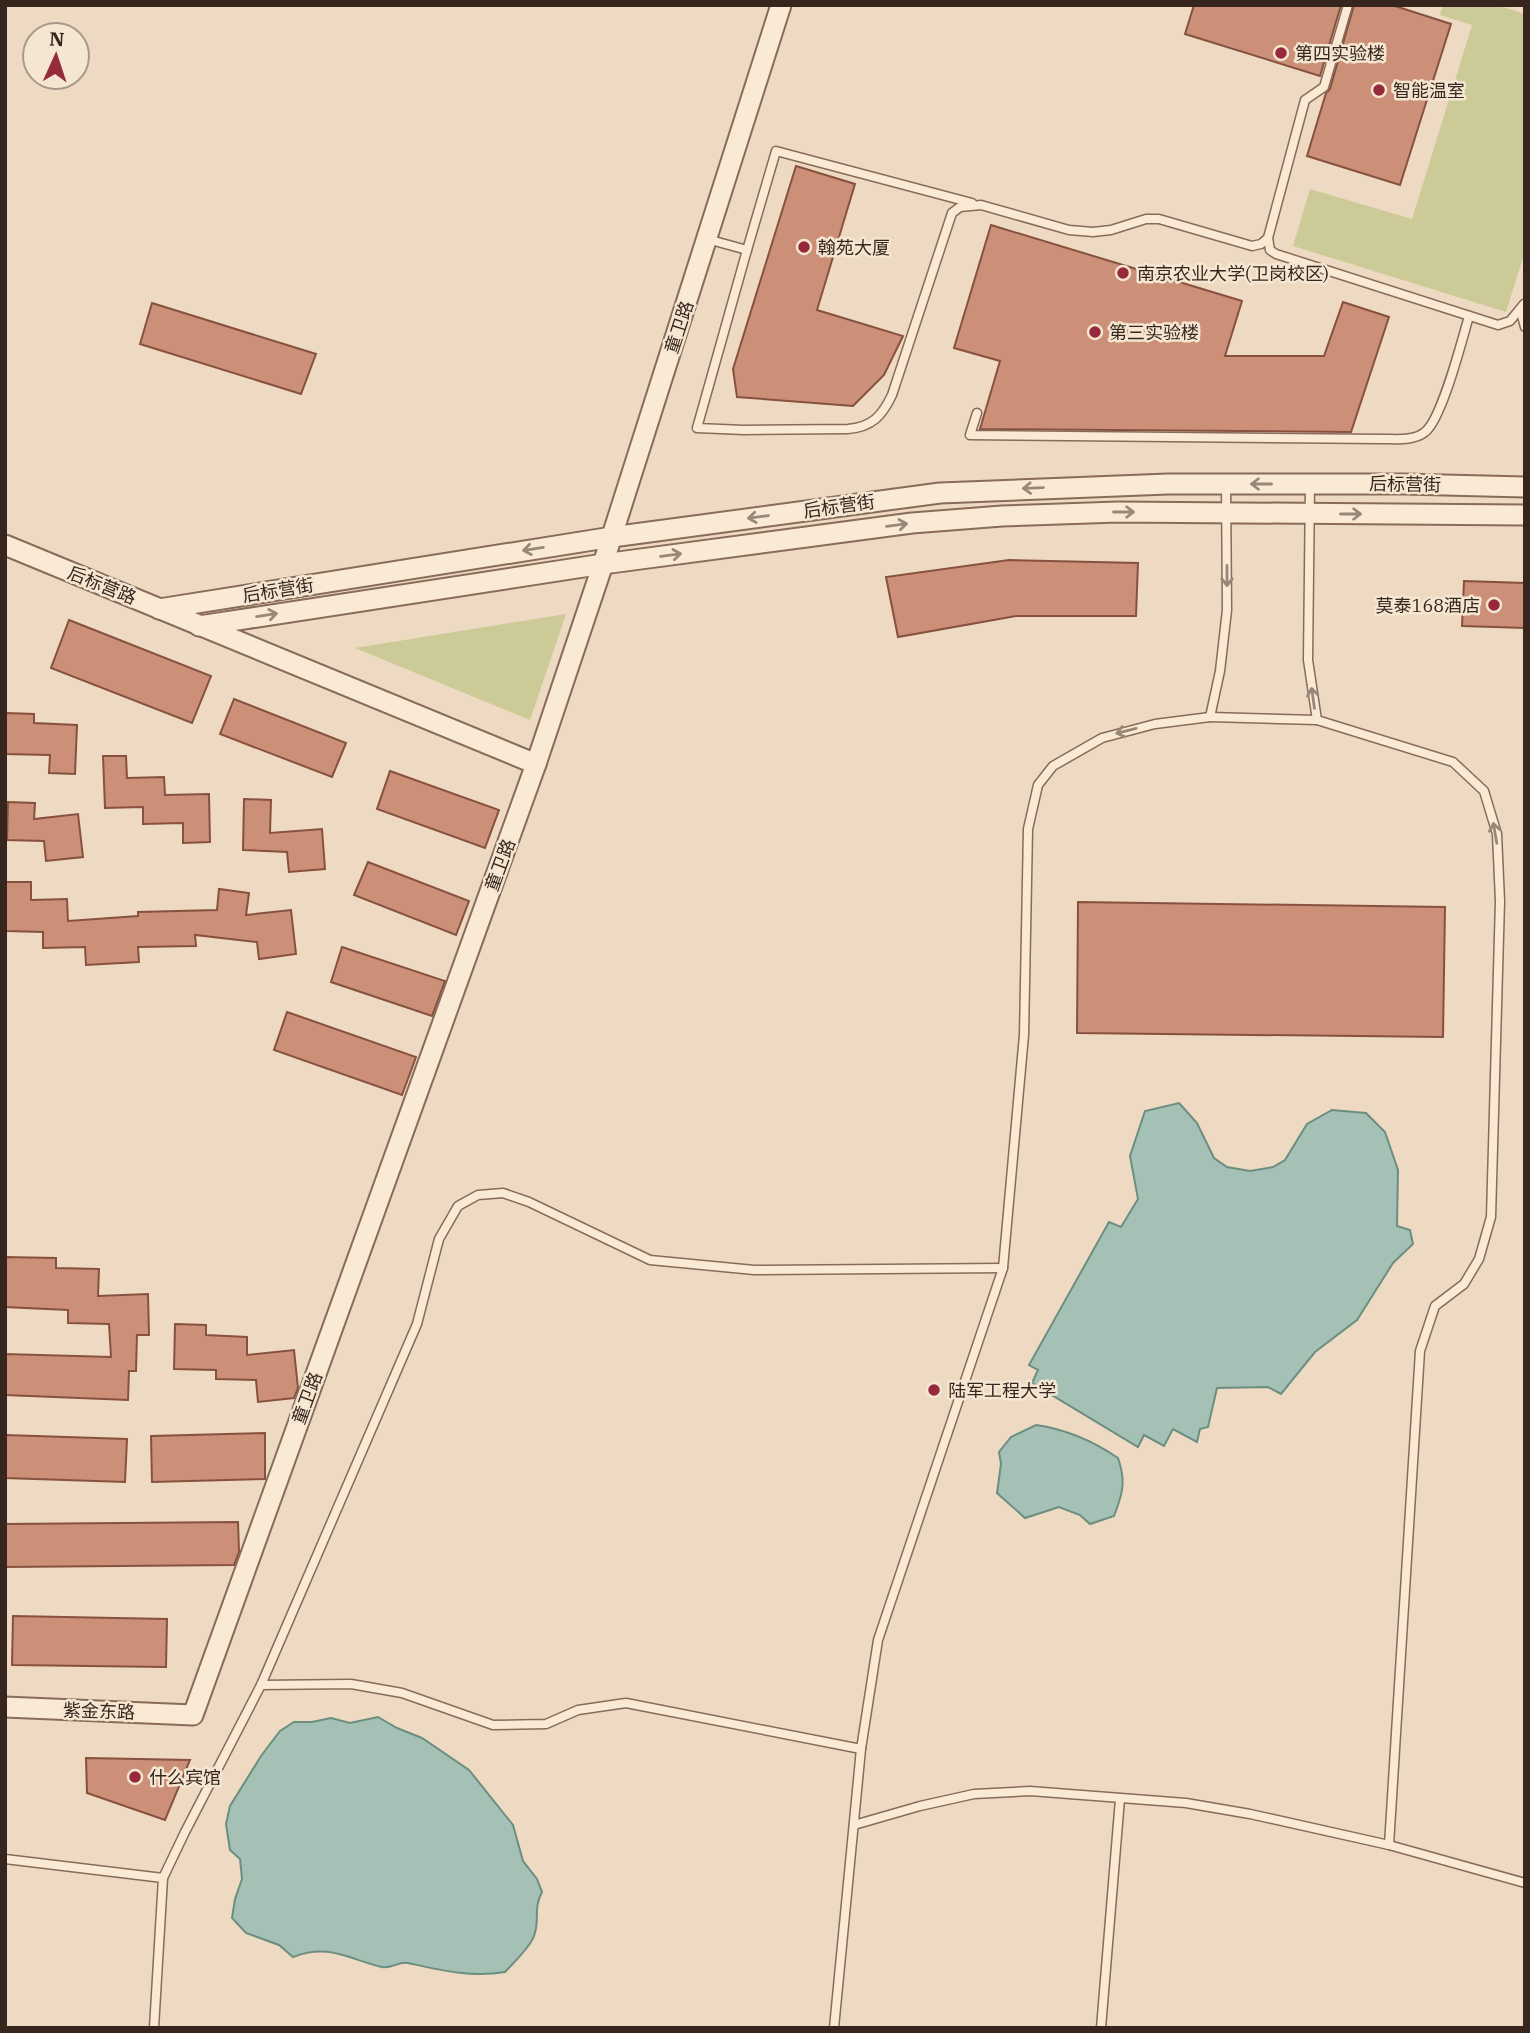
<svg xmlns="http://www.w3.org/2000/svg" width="1530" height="2033" font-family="'IBM Plex Serif','Noto Sans SC',serif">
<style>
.green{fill:#ccca96}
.water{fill:#a5c0b4;stroke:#6c8e81;stroke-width:2}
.building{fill:#cc8f78;stroke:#87513f;stroke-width:2}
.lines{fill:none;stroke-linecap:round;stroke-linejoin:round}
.service-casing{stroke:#886b59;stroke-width:11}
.tertiary-casing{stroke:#886b59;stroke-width:23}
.service{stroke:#f9e9d5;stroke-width:8}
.tertiary{stroke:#f9e9d5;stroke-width:19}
.oneway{stroke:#98887a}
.poi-dot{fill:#962a3a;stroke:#f5e6d2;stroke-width:2.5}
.labels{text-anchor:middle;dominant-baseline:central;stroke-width:5;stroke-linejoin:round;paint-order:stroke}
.poi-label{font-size:18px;fill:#37261e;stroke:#f5e6d2;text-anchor:start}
.street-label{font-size:18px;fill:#37261e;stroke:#f5e6d2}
</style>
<rect width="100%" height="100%" fill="#eedac2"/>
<g class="green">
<path d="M1443 5H1497L1525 14V251L1506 312 1293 246 1310 189 1412 219 1472 25 1440 15Z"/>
<path d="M566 614 530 720 355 648Z"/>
</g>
<g class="water">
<path d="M1179 1103 1197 1123 1214 1158 1227 1167 1250 1171 1273 1167 1285 1160 1307 1124 1332 1110 1366 1113 1385 1132 1398 1170 1397 1226 1410 1230 1413 1244 1393 1263 1357 1320 1315 1352 1281 1394 1268 1387 1217 1388 1208 1427 1200 1429 1197 1442 1173 1429 1164 1446 1144 1435 1138 1447 1032 1383 1038 1370 1029 1365 1109 1222 1121 1227 1138 1199 1130 1156 1145 1111Z"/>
<path d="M1036 1425C1065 1429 1093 1441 1118 1458 1126 1481 1123 1493 1114 1516L1090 1524 1080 1515 1059 1507 1025 1518 997 1493 1001 1464 999 1452 1011 1437Z"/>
<path d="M378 1717 397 1728 422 1738 469 1770 513 1825 523 1861 537 1879 542 1892C533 1908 540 1921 534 1936 529 1949 514 1962 505 1972 471 1978 440 1970 408 1963 399 1961 391 1969 382 1967 348 1959 329 1943 293 1957L279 1945 246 1933 232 1918 235 1899 242 1879 240 1859 230 1850 226 1824 230 1806 261 1756 280 1731 294 1722H312L331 1718 350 1723Z"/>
</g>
<g class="building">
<path d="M1194 5H1341L1320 76 1185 34Z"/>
<path d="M1354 5H1392L1451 24 1400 185 1307 156 1326 93 1330 89Z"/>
<path d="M796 166 855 184 817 310 903 336 884 375 853 406 737 397 733 369Z"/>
<path d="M991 225 1242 301 1225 356H1324L1343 302 1389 317 1351 432 980 429 1000 361 954 348Z"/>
<path d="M152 303 316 354 301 394 140 344Z"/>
<path d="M1009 560 1138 563 1136 616H1016L898 637 886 577Z"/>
<path d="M1464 581 1525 583V628L1462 626Z"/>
<path d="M69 620 211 676 192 723 51 668Z"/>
<path d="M234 699 346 743 332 777 220 734Z"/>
<path d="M6 713 34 714V723L77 725 75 774 49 773 50 755 5 754Z"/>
<path d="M103 756H126L127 778 164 777 165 795 209 794 210 842 183 843V823L143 824V807L105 808Z"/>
<path d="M390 771 499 810 485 848 377 809Z"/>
<path d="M244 799 271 800 270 833 322 829 325 869 289 872 287 852 243 850Z"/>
<path d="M8 802 35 803 34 819 78 814 83 857 46 861 44 841 7 840Z"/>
<path d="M368 862 469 901 456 935 354 895Z"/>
<path d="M6 882H31V900L67 899 68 921 138 916V912L217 910 219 889 249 893 246 915 291 910 296 954 259 959 257 942 195 935 196 946 138 947 139 962 86 965 85 947 43 948V932L6 931Z"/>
<path d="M1078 902 1445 907 1443 1037 1077 1033Z"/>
<path d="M342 947 445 981 432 1016 331 982Z"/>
<path d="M287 1012 416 1057 402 1095 274 1050Z"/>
<path d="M5 1257 56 1258V1268L99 1269 98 1296 148 1294 149 1335H137L136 1371H129L128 1400 5 1395V1354L111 1357 109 1324 68 1323V1310L5 1307Z"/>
<path d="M175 1324 206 1325V1335L247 1337V1355L294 1350 298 1388 294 1398 258 1402 256 1380 216 1379V1370L174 1369Z"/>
<path d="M265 1433V1479L152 1482 151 1436Z"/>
<path d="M5 1435 127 1439 125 1482 5 1478Z"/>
<path d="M238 1522 239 1552 234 1565 5 1567V1524Z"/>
<path d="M13 1616 167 1619 166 1667 12 1665Z"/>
<path d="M86 1758 190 1760 165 1820 87 1793Z"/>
</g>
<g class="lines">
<defs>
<g id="service">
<path d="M1348 5 1324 87 1305 100 1268 238 1270 250 1276 254 1498 325 1510 321 1524 304"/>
<path d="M707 239 747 250 776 151 972 203"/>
<path d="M747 250 697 428 744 430 848 429C872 427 882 416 892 395L952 213 960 207 981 205 1069 230 1093 232 1111 230 1146 219H1159L1252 246 1261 244 1268 238"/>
<path d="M1523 306 1522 316 1525 327"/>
<path d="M977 413 970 435 1383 439C1397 439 1414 441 1425 432 1442 419 1462 340 1469 316"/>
<path d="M1310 484 1308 660 1317 720 1453 762 1484 791 1497 834 1500 901 1491 1217 1479 1259 1464 1284 1435 1306 1420 1351 1389 1845"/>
<path d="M1210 717 1317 720"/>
<path d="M261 1685 351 1684 402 1693 493 1725 546 1724 578 1710 626 1703 861 1749"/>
<path d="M854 1825 920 1806 974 1794 1030 1791 1186 1803 1250 1814 1389 1845 1525 1883"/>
<path d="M5 1859 163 1878"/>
<path d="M154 2028 163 1878 185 1832 261 1685 417 1324 439 1239 458 1206 478 1195 503 1193 529 1202 650 1260 754 1270 1003 1268"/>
<path d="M834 2028 861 1749 878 1640 1003 1268 1024 1035 1028 829 1038 785 1053 766 1102 738 1155 724 1210 717 1220 671 1227 610 1226 484"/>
<path d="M1101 2028 1120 1799"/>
</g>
<g id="tertiary">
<path d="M5 545 536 764"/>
<path d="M159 609 612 537 940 493 1168 484H1404L1525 487"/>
<path d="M199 626 603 564 912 523 1002 516 1118 512 1525 515"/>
<path d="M5 1707 193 1715 536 764 603 564 781 5"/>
</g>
</defs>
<use href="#service" class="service-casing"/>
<use href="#tertiary" class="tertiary-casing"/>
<use href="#service" class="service"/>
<use href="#tertiary" class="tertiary"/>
</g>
<defs><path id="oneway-shaft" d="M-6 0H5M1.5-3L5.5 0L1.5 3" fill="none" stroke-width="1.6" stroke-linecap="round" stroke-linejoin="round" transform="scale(1.75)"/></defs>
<g class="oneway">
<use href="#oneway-shaft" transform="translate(1261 484) rotate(-180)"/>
<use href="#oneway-shaft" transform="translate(1033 488) rotate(178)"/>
<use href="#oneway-shaft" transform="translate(1124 512)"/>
<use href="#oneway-shaft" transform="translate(1351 514)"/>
<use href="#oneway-shaft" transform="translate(758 517) rotate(172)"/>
<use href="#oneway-shaft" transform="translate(897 525) rotate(-8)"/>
<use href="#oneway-shaft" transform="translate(533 549) rotate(171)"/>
<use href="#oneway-shaft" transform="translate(671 555) rotate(-8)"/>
<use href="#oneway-shaft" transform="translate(1227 576) rotate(90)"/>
<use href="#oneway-shaft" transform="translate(267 615) rotate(-9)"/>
<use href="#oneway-shaft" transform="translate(1313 698) rotate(-98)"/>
<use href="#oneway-shaft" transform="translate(1126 731) rotate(166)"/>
<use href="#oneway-shaft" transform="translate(1495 833) rotate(-100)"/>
</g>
<g class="poi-dot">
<circle cx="1281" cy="53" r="7"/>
<circle cx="1379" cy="90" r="7"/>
<circle cx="804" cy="247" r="7"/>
<circle cx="1123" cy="273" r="7"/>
<circle cx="1095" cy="332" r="7"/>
<circle cx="1494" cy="605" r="7"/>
<circle cx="934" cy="1390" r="7"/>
<circle cx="135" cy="1777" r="7"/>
</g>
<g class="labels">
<g class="poi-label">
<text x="1295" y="53">第四实验楼</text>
<text x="1393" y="90">智能温室</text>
<text x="818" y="247">翰苑大厦</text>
<text x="1137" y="273">南京农业大学(卫岗校区)</text>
<text x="1109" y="332">第三实验楼</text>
<text x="1480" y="605" text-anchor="end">莫泰168酒店</text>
<text x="948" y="1390">陆军工程大学</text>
<text x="149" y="1777">什么宾馆</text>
</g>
<g class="street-label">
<text transform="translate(679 327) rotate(-72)">童卫路</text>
<text transform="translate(1405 484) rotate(1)">后标营街</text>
<text transform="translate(839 506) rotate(-8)">后标营街</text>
<text transform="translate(102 585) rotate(22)">后标营路</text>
<text transform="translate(278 590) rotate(-9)">后标营街</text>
<text transform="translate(500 865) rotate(-70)">童卫路</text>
<text transform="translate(307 1398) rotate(-70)">童卫路</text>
<text transform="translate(99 1711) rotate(2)">紫金东路</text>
</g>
</g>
<rect width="1530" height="2033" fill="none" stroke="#37261e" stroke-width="14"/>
<g transform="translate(56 56) rotate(3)"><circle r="33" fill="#f5e6d2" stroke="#a9998a" stroke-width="2"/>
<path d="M0-5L12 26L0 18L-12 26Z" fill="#962a3a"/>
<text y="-10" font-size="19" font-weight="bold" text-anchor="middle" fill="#37261e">N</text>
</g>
</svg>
